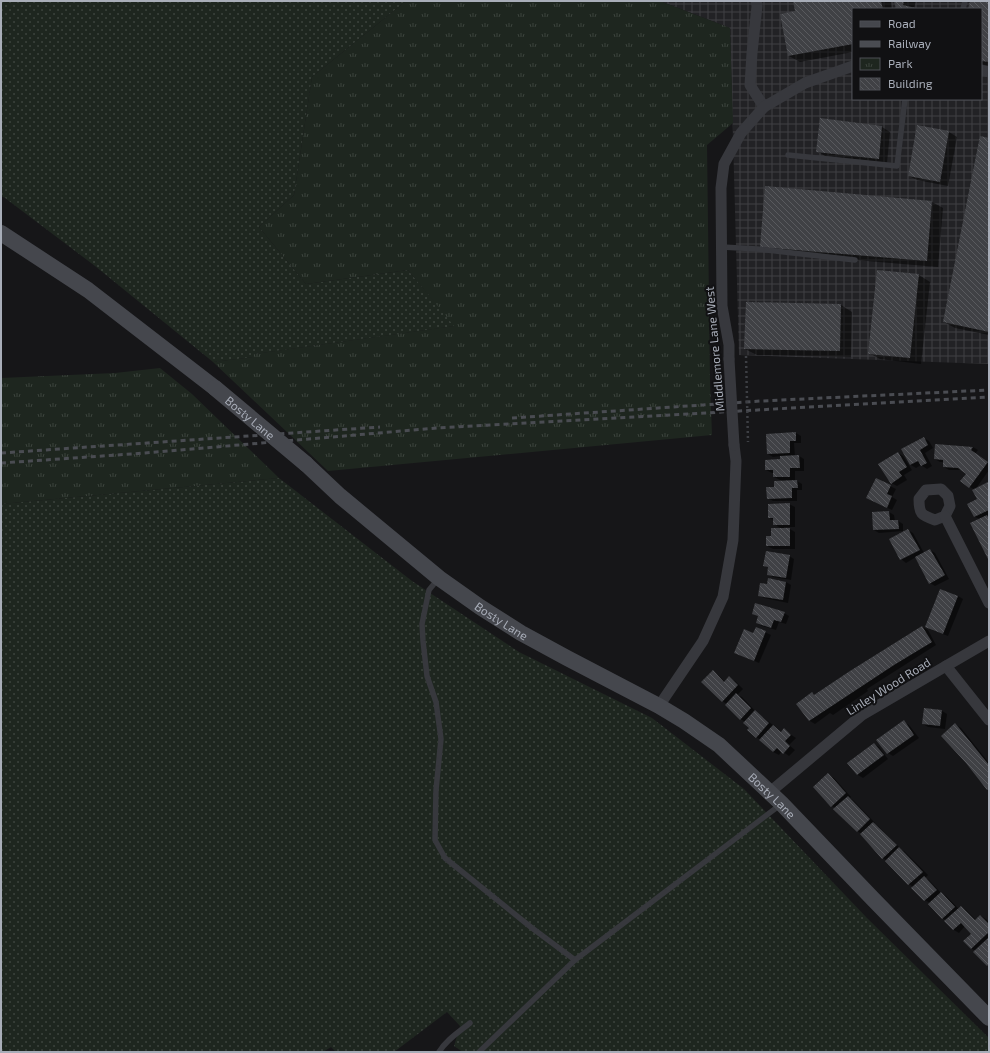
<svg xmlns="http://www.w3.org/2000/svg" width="990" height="1053" font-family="'Exo 2',sans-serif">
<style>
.industrial{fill:url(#industrial-grid);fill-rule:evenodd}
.grass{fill:url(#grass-dots)}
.park{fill:url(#park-tufts)}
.shadow{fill:#0007}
.building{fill:url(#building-back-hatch)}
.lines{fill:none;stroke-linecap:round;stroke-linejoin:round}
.service{stroke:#37383d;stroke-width:5.5}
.minor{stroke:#37383d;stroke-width:11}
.secondary{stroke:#45474d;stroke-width:16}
.rail{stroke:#4a4c52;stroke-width:3;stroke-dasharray:5 4;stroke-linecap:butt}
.path-bridge{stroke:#3d3f44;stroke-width:2.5;stroke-dasharray:2 3;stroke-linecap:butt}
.minor-bridge{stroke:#37383d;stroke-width:11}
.secondary-bridge{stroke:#45474d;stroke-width:16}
.labels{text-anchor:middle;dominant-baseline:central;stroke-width:4;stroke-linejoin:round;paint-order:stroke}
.street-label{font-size:12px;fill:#a8adb8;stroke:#111113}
</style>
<defs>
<pattern id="industrial-grid" width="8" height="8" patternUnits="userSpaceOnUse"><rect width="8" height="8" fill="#222225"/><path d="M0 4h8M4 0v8" fill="none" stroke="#3f3f43"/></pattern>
<pattern id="grass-dots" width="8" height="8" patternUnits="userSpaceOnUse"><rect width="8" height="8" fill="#1e261f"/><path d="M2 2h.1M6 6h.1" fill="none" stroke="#3c433d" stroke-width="1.8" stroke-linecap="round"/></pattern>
<pattern id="park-tufts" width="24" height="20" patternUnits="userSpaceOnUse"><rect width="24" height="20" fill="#1e261f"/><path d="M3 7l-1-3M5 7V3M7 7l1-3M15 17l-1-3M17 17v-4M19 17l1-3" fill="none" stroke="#3c433d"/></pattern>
<pattern id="building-back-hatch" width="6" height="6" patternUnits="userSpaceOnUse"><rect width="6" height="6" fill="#404145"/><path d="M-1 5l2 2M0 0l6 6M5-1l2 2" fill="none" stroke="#595a5e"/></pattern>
</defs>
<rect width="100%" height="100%" fill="#161618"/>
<path class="industrial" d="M660 1H989V364L739 355 730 28ZM853 9H981V99H853Z"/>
<g class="grass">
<path d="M1 1H406L312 77 294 195 259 227 306 284 408 270 455 326 255 354 254 357 213 362 95 266 5 198 1 196Z"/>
<path d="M279 478 412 581 519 652 652 718 744 789 867 918 989 1038V1052H463L454 1046 460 1026 447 1012 394 1052H336L331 1047 323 1052H1V504Z"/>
</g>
<g class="park">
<path d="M406 1H660L730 28 733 123 707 145 710 382 712 435 328 471 213 362 253 357 254 354 454 326 408 270 306 284 259 227 294 195 312 77Z"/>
<path d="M160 368 192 394 279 478 1 504V378L115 373Z"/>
</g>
<g class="shadow">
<path d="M794 1H891L892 9H853V52L800 62 789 56 796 12Z"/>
<path d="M895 1H916L914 8 919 9H897Z"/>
<path d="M971 1H989V66L981 64V9H969Z"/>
<path d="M821 119 882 127 890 132 887 163 825 156 817 151Z"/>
<path d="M949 132 957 137 948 186 917 180 909 176Z"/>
<path d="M989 139V335L955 328 944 322Z"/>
<path d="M766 187 932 202 943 208 938 267 772 253Z"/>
<path d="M919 275 930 282 921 364 880 359 869 353Z"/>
<path d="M747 303 841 305 852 312 851 357 757 355 745 349Z"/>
<path d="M796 433 801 436V443H794L795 456H799L804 459V471H795V481H797L802 484V490H797V501H773L768 498 775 488 782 481 774 477V473H772L766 470 781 460V456L773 457 768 454Z"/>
<path d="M924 438 929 441 933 448 925 453 932 466 927 469 921 465 916 468 911 465 903 449Z"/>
<path d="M936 445 973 447 978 450 975 454 989 464V470L975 490 970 487 967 473 963 470H949L944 467V462H940L935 459Z"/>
<path d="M898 453 903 456 912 470 904 475 907 480 897 486 891 483Z"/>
<path d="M876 479 896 489 892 497 897 500 892 510 872 501Z"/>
<path d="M989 484V515L988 516 989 517V559L980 519 975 517 969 505 978 500Z"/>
<path d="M789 504 795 507V527H784V529H790L795 532V549H773L767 546 772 537 782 529 774 524V520L769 518Z"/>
<path d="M889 512 894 515 895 521H898L903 524V531L879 533 874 530 873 513Z"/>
<path d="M908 530 913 533 924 553 930 550 935 553 949 579 935 586 930 583 916 557 906 563 901 559 890 540Z"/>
<path d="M789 556 794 559 791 580 773 577 768 574 769 568 764 565Z"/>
<path d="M786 582 791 585 788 603 764 598 759 595 768 586Z"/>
<path d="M958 596 963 599 948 636 932 630Z"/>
<path d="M784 613 789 616 786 624 779 622 776 630 762 626 757 623Z"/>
<path d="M922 627 928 630 936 645 867 689 868 691 833 715 830 713 815 724 810 721 797 704 815 696Z"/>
<path d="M756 628 771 635 759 663 741 655Z"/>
<path d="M713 672 718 675 725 682 729 678 735 681 743 689 737 695 742 697 756 712 782 732 784 730 796 738 789 745 795 750 789 756 782 751 779 755 773 752 761 740 756 737 746 722 740 719 727 704 722 701Z"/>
<path d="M942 711 947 714 945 729 928 727 923 724Z"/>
<path d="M904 722 909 725 919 738 893 756 888 753Z"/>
<path d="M956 725 961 728 989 763V789Z"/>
<path d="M874 744 879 747 888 759 863 778 858 775 849 763Z"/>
<path d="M828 775 834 778 851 797 850 798 853 800 875 823 874 824 878 826 901 849V850L904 851 928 875 925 878 929 880 942 894 946 896 959 909 961 907 966 910 976 920 981 916 986 919 989 922V966L976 951 972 949 965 941 972 934 965 926 959 933 954 930 947 921 942 918 930 903 925 900 913 887 909 884 886 861H887L883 858 861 834H862L857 831 835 808 832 806Z"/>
</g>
<g class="building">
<path d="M793 1H881L883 9H853V44L788 56 780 14 795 11Z"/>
<path d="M894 1H904L903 5 920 9H896Z"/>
<path d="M970 1H989V62L981 61V9H968Z"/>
<path d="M820 118 882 126 879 159 816 152Z"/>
<path d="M917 125 949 131 940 182 908 176Z"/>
<path d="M980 136 989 138V332L943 322Z"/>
<path d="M765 186 932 201 927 261 760 247Z"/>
<path d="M877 270 919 274 910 358 868 354Z"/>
<path d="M746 302 841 304 840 351 744 349Z"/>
<path d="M796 432V441H790V453L767 454 766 434Z"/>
<path d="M924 437 928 445 920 450 927 463 921 466 918 461 910 465 901 449Z"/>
<path d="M935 444 973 447 971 450 988 462 969 488 960 481 966 474 958 468 943 467V460L934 459Z"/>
<path d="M898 452 907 467 899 472 902 476 891 484 878 464Z"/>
<path d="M799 455 800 468H790V477H773V470H765V460L780 459V456Z"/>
<path d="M876 478 891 485 887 494 892 496 887 508 866 498Z"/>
<path d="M797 480 798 488H792V498L767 499 766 487H774V481Z"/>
<path d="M988 482 989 484V510L974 517 967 504 977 499 972 490Z"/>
<path d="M790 503V525H773V518H768V504Z"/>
<path d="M889 511 890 520H898L899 529 873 530 872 512Z"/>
<path d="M987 515 989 519V561L970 523Z"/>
<path d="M771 528H790V546H766V536H771Z"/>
<path d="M908 529 920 550 900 560 889 539Z"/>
<path d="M930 549 945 575 929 584 915 557Z"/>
<path d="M766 551 790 555 786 578 767 575 768 567 763 566Z"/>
<path d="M768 578 786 582 783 600 758 596 760 583 767 584Z"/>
<path d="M940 589 958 596 943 634 925 627Z"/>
<path d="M755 603 785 612 781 622 774 620 771 628 756 623 758 616 752 614Z"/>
<path d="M922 626 932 642 894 665 809 721 796 704 812 692 814 695 850 671Z"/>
<path d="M756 627 766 631 754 661 734 653 744 629 753 633Z"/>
<path d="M713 670 724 682 729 676 738 685 722 702 701 682Z"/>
<path d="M736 693 751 708 740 720 725 705Z"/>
<path d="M924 708 942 710 940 726 922 724Z"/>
<path d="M755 710 769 723 756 738 747 730 749 728 743 723Z"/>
<path d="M904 720 914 735 887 754 876 740Z"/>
<path d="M955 723 989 765V788L987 790 966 763 941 736Z"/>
<path d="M773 725 781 732 784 728 791 735 785 741 790 746 783 754 777 748 773 752 759 740Z"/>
<path d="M874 743 884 755 857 775 847 763Z"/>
<path d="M828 773 846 793 831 807 813 787Z"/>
<path d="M848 796 870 819 857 832 833 809Z"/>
<path d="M873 822 897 845 882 859 860 834Z"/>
<path d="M899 847 923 872 908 885 885 861Z"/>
<path d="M924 876 937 890 924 901 911 888Z"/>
<path d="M941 892 955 907 942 919 928 904Z"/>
<path d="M961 906 975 920 980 915 989 924V932L971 949 963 941 971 934 961 923 953 930 944 921Z"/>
<path d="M989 937V964L987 966 973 952Z"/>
</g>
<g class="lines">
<g class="service">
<path d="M963 9 965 1"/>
<path d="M788 155 897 166 905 99"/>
<path d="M722 247 757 249 855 260"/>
<path d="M438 579 429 590 422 624 423 641 427 676 436 702 441 739 436 790 435 840 445 858 532 928 575 960"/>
<path d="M439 1052C446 1040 459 1032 470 1023"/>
<path d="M479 1052 575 960 780 805"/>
</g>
<g class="minor">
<path d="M756 1 757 6 752 53 750 85 764 107"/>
<path d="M981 70 989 72"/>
<path d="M729 359V345L722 306 721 188 724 164 741 133 764 107 805 83 853 66"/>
<path d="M941 489 948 496 950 506 945 516 935 520C921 515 919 514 919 499L926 490Z"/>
<path d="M945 516 989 603"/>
<path d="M946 666 989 720"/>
<path d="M659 706 703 641 723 597 733 540 736 461 734 445"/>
<path d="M770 792 862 715 946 666 989 641"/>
</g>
<g class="secondary">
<path d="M1 233 88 290 215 388"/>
<path id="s1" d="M306 464 340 496 439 578 480 607 521 633 567 658 659 706 684 721 719 745 781 803 873 899 989 1018"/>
</g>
<g class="rail">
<path d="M512 418 761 401 989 390"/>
<path d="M1 453 380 427"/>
<path d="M1 463 145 453 437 428 989 397"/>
</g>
<path class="path-bridge" d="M746 356 748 442"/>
<path class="minor-bridge" d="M729 359 734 445"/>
<path class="secondary-bridge" id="s2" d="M215 388 306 464"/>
</g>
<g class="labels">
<g class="street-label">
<text transform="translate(714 349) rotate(-95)">Middlemore Lane West</text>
<text stroke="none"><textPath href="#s2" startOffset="46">Bosty Lane</textPath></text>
<text stroke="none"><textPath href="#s1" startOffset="251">Bosty Lane</textPath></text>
<text transform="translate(888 686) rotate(-32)">Linley Wood Road</text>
<text stroke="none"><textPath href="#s1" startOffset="575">Bosty Lane</textPath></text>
</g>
</g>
<rect width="990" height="1053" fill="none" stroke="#a8adb8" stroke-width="4"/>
<rect x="852" y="8" width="130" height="92" fill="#111113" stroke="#4d4f55"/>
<rect x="860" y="21" width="20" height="6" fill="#45474d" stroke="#4d4f55"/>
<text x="888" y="28" font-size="12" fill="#a8adb8">Road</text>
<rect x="860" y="41" width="20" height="6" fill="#4a4c52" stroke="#4d4f55"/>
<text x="888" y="48" font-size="12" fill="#a8adb8">Railway</text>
<rect x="860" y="58" width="20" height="12" fill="url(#park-tufts)" stroke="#4d4f55"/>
<text x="888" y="68" font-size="12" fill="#a8adb8">Park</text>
<rect x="860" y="78" width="20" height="12" fill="url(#building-back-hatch)" stroke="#4d4f55"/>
<text x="888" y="88" font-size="12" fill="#a8adb8">Building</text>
</svg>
